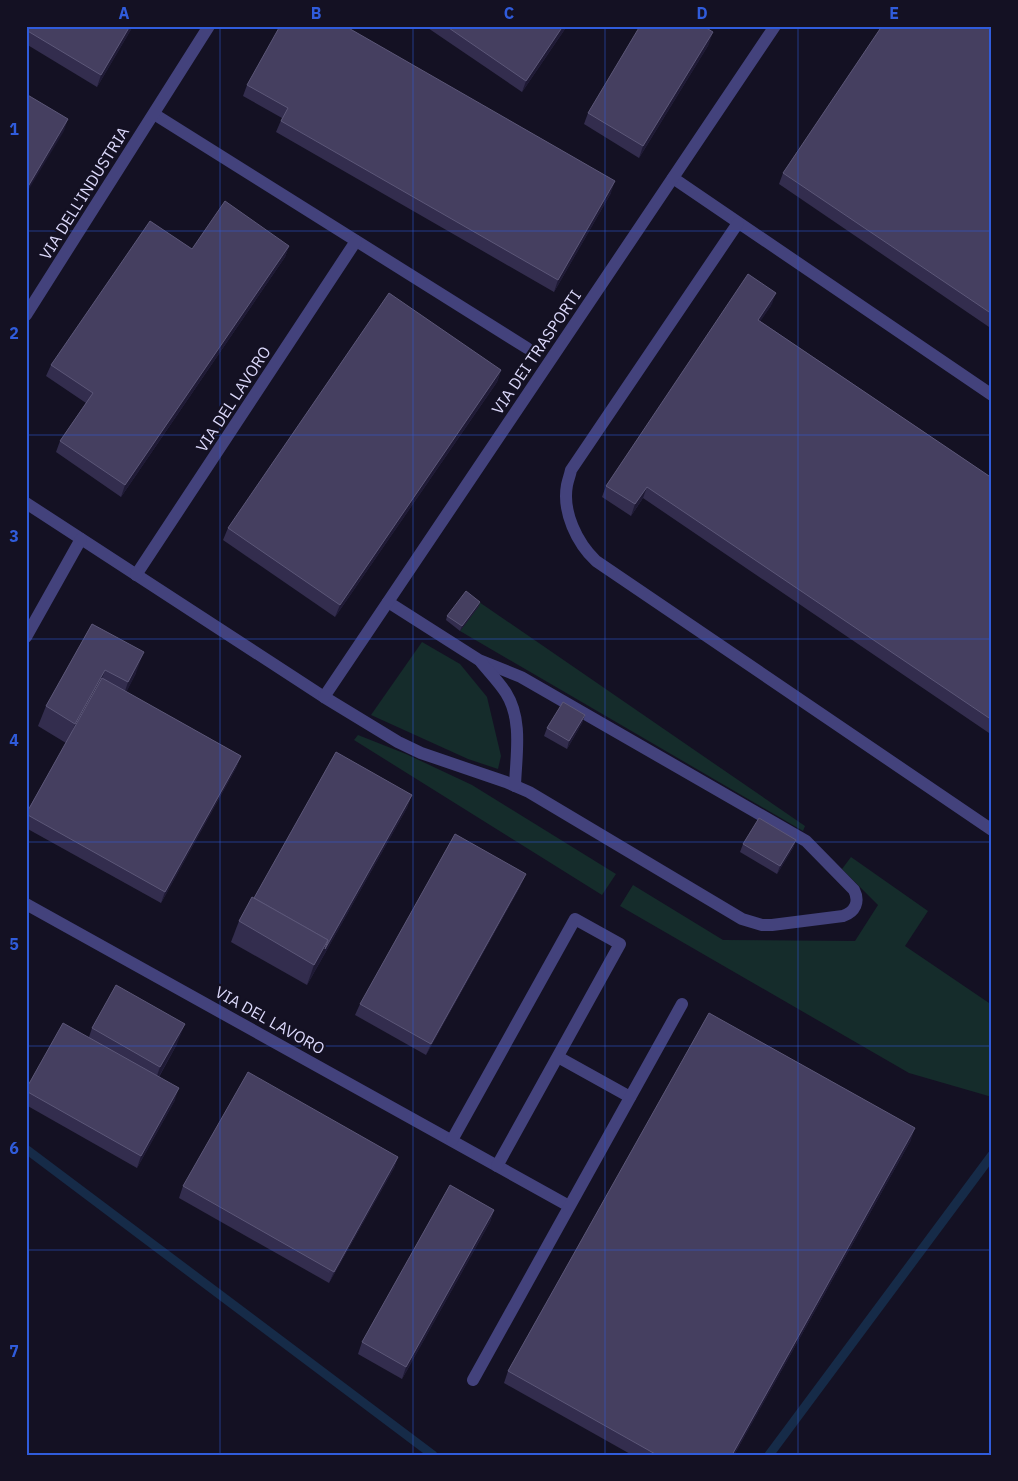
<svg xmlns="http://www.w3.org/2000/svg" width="1018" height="1481" font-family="'IBM Plex Sans',sans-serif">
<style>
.green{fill:#152c2b}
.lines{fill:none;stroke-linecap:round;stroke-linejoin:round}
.stream{stroke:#162b48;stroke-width:9}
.minor{stroke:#43427c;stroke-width:12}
.wall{fill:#332d4e}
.shaded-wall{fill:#1f1a35}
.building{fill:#453f60;stroke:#5c5778}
.grid{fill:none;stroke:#305cdb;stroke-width:1;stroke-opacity:0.55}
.labels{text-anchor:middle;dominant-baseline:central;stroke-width:4.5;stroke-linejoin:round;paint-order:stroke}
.street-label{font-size:16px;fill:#dbd8fa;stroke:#141123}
.neatline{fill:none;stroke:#305cdb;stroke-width:2}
.grid-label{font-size:16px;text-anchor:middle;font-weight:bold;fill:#305cdb}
</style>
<rect width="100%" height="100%" fill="#141123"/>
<g class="green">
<path d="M466 593 805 826 803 831 460 631 478 607Z"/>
<path d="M422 642 460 664 487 697 501 756 498 769 468 759 371 715Z"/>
<path d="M358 735 406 754 472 785 616 874 602 895 354 740Z"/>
<path d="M851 857 928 911 905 946 992 1005V1097L909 1073 620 906 633 885 723 940 855 941 878 905 842 869Z"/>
</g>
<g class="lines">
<g class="stream">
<path d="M26 1149 433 1455"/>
<path d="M769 1455 992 1155"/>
</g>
<g class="minor">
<path d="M154 114 527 348"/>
<path d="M673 178 992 395"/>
<path d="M738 223 571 470C570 475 568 480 567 485 562 512 577 543 596 561L992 830"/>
<path d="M26 315 209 26"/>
<path d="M26 503 324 697 398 742 421 753 506 782 529 792 742 919 762 925H772L843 916C855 912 860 902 854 890L806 841 521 677 479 660 388 602"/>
<path d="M136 575 356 241"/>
<path d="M26 637 81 539"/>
<path d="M481 662C489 672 499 682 506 693 523 720 516 755 515 786"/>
<path d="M324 697 775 26"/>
<path d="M26 904 569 1206"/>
<path d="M558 1057 630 1097"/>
<path d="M452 1140 575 919 620 944 497 1166"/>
<path d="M473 1380 682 1004"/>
</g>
</g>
<g class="wall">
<path d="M26 26H133L97 87 26 44Z"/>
<path d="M425 26H567L522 92Z"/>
<path d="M992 26V329L779 184 783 173Z"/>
<path d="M709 44 639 158 584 124 588 113Z"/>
<path d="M247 85 611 193 554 292 276 132 282 118 243 96Z"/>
<path d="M289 246 285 257 121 497 56 452 60 441 86 403 46 376 51 365 192 249Z"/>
<path d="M772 304 760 321 992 478V735L643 498 631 516 602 497 606 486Z"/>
<path d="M501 370 497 382 335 617 223 540 228 528Z"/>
<path d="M479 606 460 631 446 620 447 616Z"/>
<path d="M92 624 136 673 126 692 241 756 236 768 161 903 26 828V813L66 743 38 726 46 706Z"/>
<path d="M585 715 582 723 567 749 544 736 547 728Z"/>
<path d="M408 806 307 985 231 942 239 921 254 898Z"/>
<path d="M796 840 793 848 777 874 740 852 743 844Z"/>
<path d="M521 885 426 1055 355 1015 360 1004Z"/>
<path d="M92 1028 177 1044 159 1077 175 1100 137 1168 26 1105V1089L89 1037Z"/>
<path d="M911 1140 734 1455H632L504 1383 508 1371Z"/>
<path d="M398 1157 394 1168 329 1283 179 1198 183 1186Z"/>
<path d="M494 1210 490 1222 402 1379 358 1354 362 1342Z"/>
</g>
<g class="shaded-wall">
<path d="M130 26H133L97 87 101 75Z"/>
<path d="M563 26H567L522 92 526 81Z"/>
<path d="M713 32 709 44 639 158 643 146Z"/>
<path d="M68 119 64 131 26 194V190Z"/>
<path d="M615 181 611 193 554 292 558 280Z"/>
<path d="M289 246 285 257 121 497 125 485Z"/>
<path d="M776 293 772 304 754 331 758 320Z"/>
<path d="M501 370 497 382 335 617 340 605Z"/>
<path d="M647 487 643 498 631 516 635 504Z"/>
<path d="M480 602 479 606 460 631 462 626Z"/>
<path d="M144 652 136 673 121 703 128 682Z"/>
<path d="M105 670 98 690 67 744 75 724Z"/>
<path d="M585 715 582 723 567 749 569 741Z"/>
<path d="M241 756 236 768 161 903 165 892Z"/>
<path d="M412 795 408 806 307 985 314 965Z"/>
<path d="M796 840 793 848 777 874 780 866Z"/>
<path d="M526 874 521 885 426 1055 431 1044Z"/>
<path d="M185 1024 177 1044 153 1087 160 1067Z"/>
<path d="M179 1088 175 1100 137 1168 141 1156Z"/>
<path d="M915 1128 911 1140 734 1455H732Z"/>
<path d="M398 1157 394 1168 329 1283 334 1272Z"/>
<path d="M494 1210 490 1222 402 1379 406 1367Z"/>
</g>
<g class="building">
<path d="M26 26H130L101 75 26 30Z"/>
<path d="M280 26H345L615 181 558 280 281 121 288 108 247 85Z"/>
<path d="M446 26H563L526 81Z"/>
<path d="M640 26H703L713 32 643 146 588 113Z"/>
<path d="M882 26H992V314L783 173Z"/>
<path d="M26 94 68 119 26 190Z"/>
<path d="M225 201 289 246 125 485 60 441 93 393 51 365 150 221 192 249Z"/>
<path d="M748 274 776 293 758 320 992 478V720L647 487 635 504 606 486Z"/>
<path d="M389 293 501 370 340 605 228 528Z"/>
<path d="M466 591 480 602 462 626 447 616Z"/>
<path d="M92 624 144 652 128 682 105 670 75 724 46 706Z"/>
<path d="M102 678 241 756 165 892 26 814Z"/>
<path d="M563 702 585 715 569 741 547 728Z"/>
<path d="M336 752 412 795 325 949 328 940 254 898Z"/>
<path d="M759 818 796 840 780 866 743 844Z"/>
<path d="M455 834 526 874 431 1044 360 1004Z"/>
<path d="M252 897 328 940 314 965 239 921Z"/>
<path d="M116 985 185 1024 160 1067 92 1028Z"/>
<path d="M709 1013 915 1128 732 1455H657L508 1371Z"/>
<path d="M63 1023 179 1088 141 1156 26 1091V1089Z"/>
<path d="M248 1072 398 1157 334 1272 183 1186Z"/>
<path d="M450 1185 494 1210 406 1367 362 1342Z"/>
</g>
<path class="grid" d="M220 26V1455M413 26V1455M605 26V1455M798 26V1455M26 231H992M26 435H992M26 639H992M26 842H992M26 1046H992M26 1250H992"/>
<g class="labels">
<g class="street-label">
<text transform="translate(84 193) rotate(-58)">VIA DELL'INDUSTRIA</text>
<text transform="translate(536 352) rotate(-56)">VIA DEI TRASPORTI</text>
<text transform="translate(233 399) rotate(-57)">VIA DEL LAVORO</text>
<text transform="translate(270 1020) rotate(29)">VIA DEL LAVORO</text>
</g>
</g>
<rect width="1018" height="1481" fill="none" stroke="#141123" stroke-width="55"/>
<rect x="28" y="28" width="962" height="1426" class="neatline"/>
<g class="grid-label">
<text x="124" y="19">A</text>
<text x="316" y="19">B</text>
<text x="509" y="19">C</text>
<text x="702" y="19">D</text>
<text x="894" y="19">E</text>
<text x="14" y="135">1</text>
<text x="14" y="339">2</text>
<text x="14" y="542">3</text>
<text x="14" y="746">4</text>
<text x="14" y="950">5</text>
<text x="14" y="1154">6</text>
<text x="14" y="1357">7</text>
</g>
</svg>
